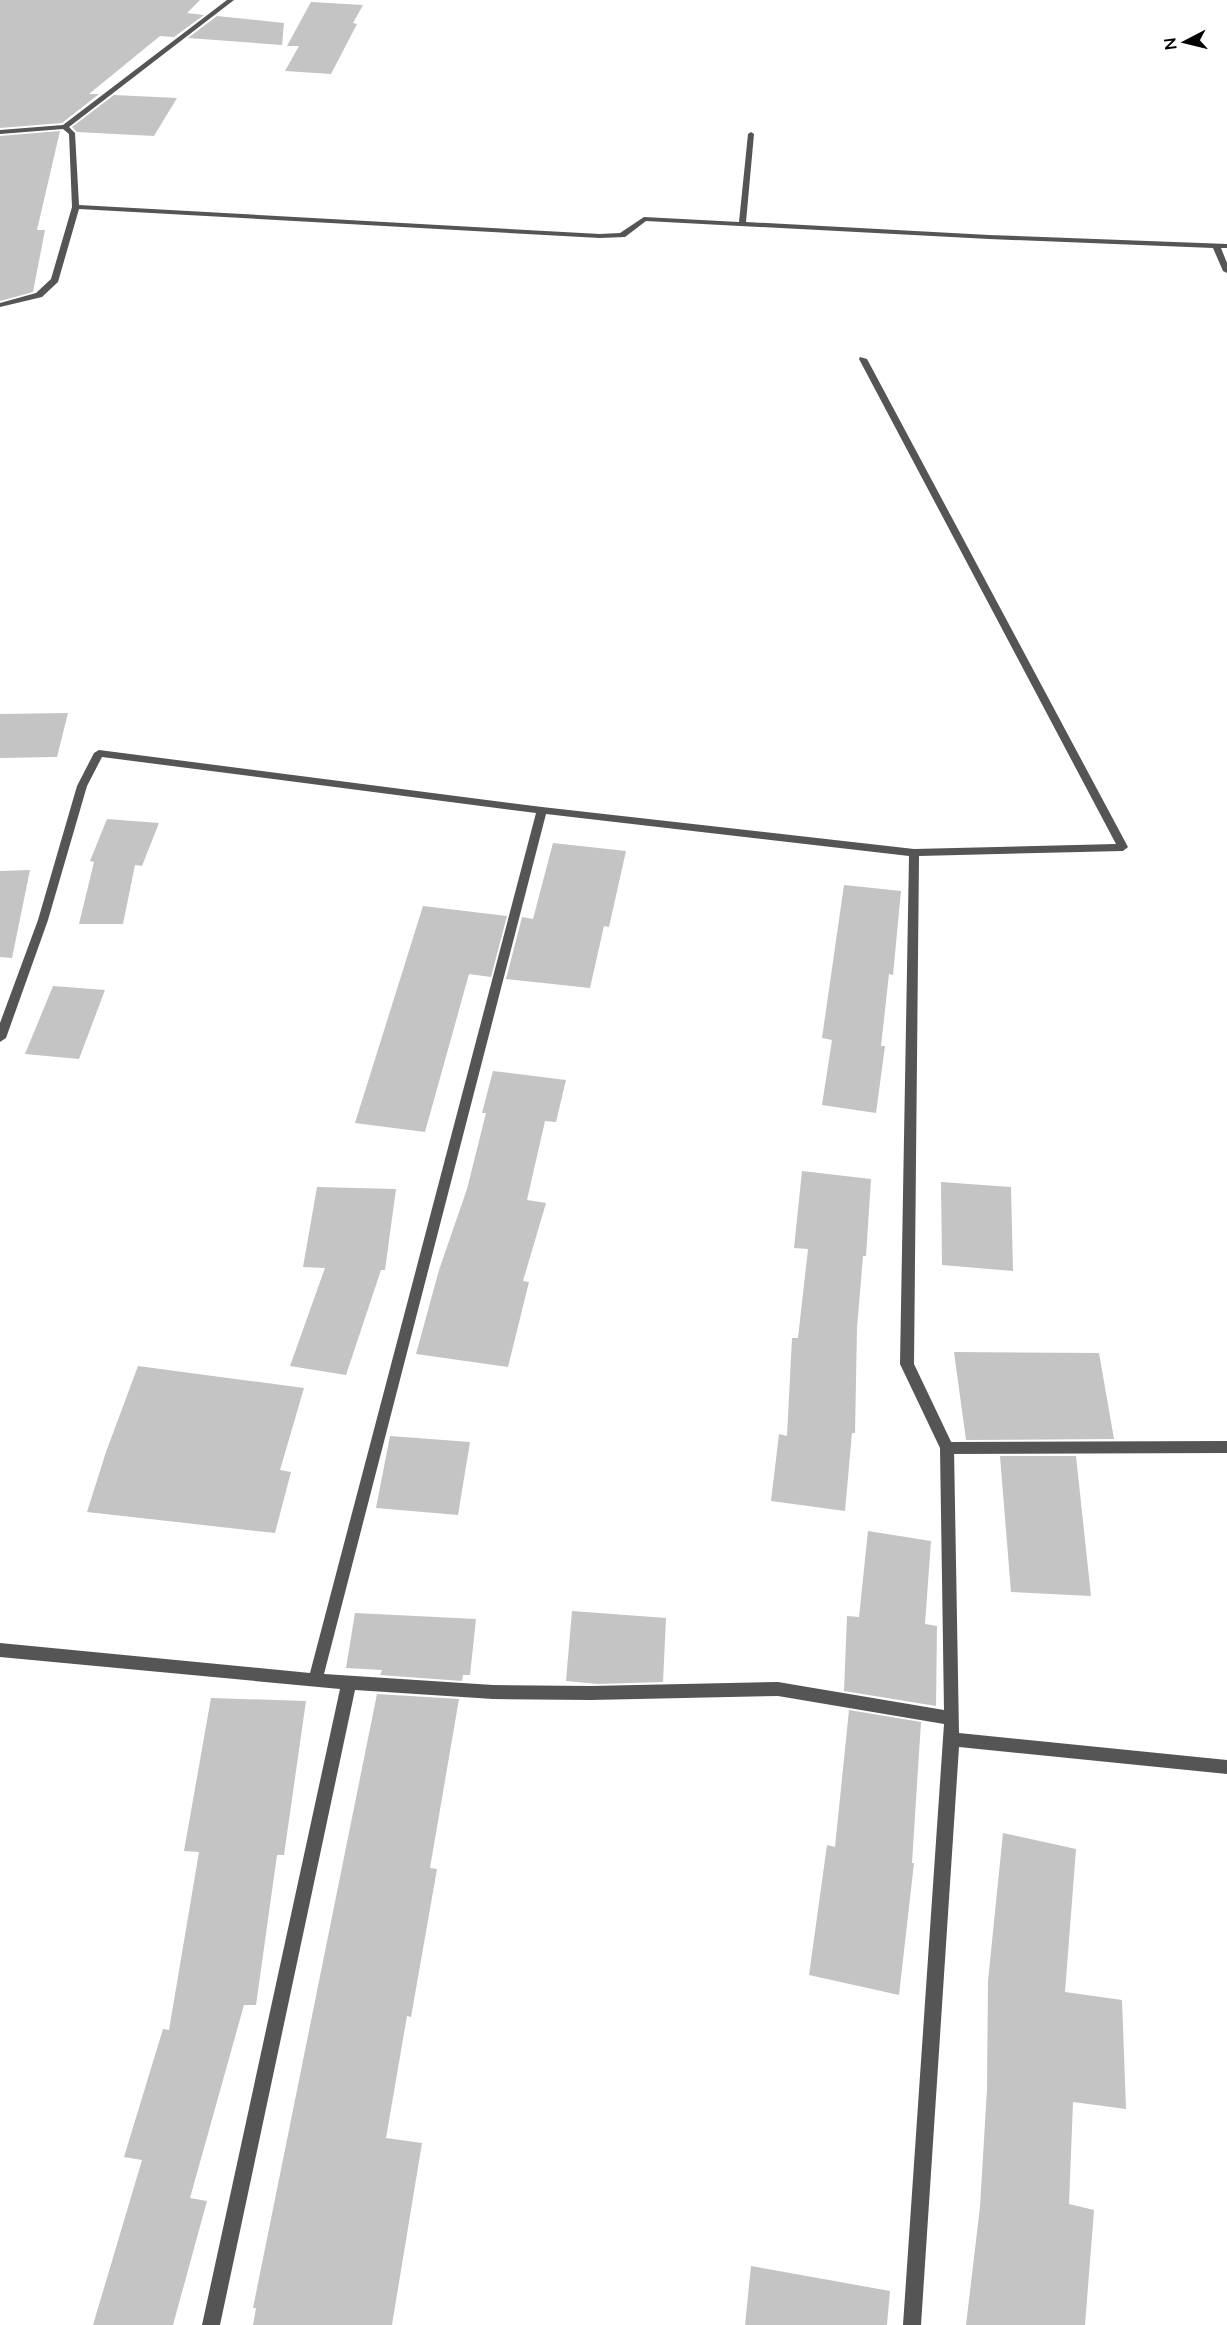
<svg xmlns="http://www.w3.org/2000/svg" width="1227" height="2325" font-family="Lato,sans-serif">
<style>
.building{fill:#c4c4c4}
.lines{fill:none;stroke-linecap:round;stroke-linejoin:round}
.service{fill:#555;fill-rule:evenodd}
.minor{fill:#555;fill-rule:evenodd}
</style>
<rect width="100%" height="100%" fill="#fff"/>
<g class="building">
<path d="M0 0H200L187 13 204 15 174 37 160 36 89 94H99L62 123 0 128Z"/>
<path d="M311 2 363 5 353 23 357 24 331 74 285 71 299 46H287Z"/>
<path d="M217 16 284 23 282 45 188 38Z"/>
<path d="M114 95 177 98 154 136 77 132 72 127Z"/>
<path d="M60 131 37 230H45L33 292 0 301V136Z"/>
<path d="M68 713 57 757 0 758V714Z"/>
<path d="M107 819 159 823 142 866 135 865 123 924H79L94 862 90 861Z"/>
<path d="M553 843 626 851 609 927 604 926 590 988 506 979 522 917 533 919Z"/>
<path d="M30 870 12 958 0 957V871Z"/>
<path d="M844 885 901 891 893 975 889 974 881 1046H885L876 1113 822 1105 832 1040 822 1038Z"/>
<path d="M423 906 507 916 491 977 469 974 425 1132 355 1123Z"/>
<path d="M53 986 105 990 79 1059 25 1054Z"/>
<path d="M493 1071 566 1080 556 1122 545 1121 527 1200 546 1203 523 1281 529 1282 508 1367 416 1354 439 1270 467 1189 486 1113H482Z"/>
<path d="M802 1171 871 1179 866 1256H863L857 1328 855 1433H852L845 1511 771 1501 779 1434 787 1436 792 1338H798L808 1249 794 1248Z"/>
<path d="M941 1182 1011 1187 1013 1271 942 1265Z"/>
<path d="M317 1187 396 1189 385 1270H381L346 1375 290 1366 325 1268 303 1267Z"/>
<path d="M954 1352 1099 1353 1114 1439 966 1440Z"/>
<path d="M138 1366 304 1388 280 1470 291 1472 275 1533 87 1512 106 1452Z"/>
<path d="M390 1436 470 1442 458 1515 376 1508Z"/>
<path d="M1000 1456H1076L1091 1596 1011 1592Z"/>
<path d="M868 1531 931 1541 925 1624 937 1626 936 1706 844 1691 847 1616 859 1617Z"/>
<path d="M572 1611 666 1618 663 1682 598 1684 566 1681Z"/>
<path d="M355 1613 476 1619 470 1675H463L462 1681 380 1675 382 1670 346 1668Z"/>
<path d="M377 1694 459 1699 430 1868 437 1869 411 2017 407 2016 386 2138 422 2143 392 2325H253L256 2308H253Z"/>
<path d="M211 1698 306 1701 284 1855H277L256 2005H244L190 2198 207 2201 173 2325H93L142 2160 124 2157 163 2029 169 2030 199 1852 184 1851Z"/>
<path d="M849 1710 921 1722 912 1863H914L899 1995 809 1975 827 1845 835 1847Z"/>
<path d="M1003 1833 1076 1849 1065 1992 1122 2000 1126 2109 1073 2102 1069 2204 1094 2210 1085 2325H966L980 2207 987 2089 988 1981Z"/>
<path d="M751 2266 890 2291 887 2325H745Z"/>
</g>
<g class="lines">
<path class="service" d="M1227 1441V1453L947 1454 942 1452 940 1448 942 1444 947 1442Z"/>
<g class="minor">
<path d="M227 0H234L69 127 75 133 79 205 600 234 620 233 644 217 739 222 748 134 751 132 754 134 746 222 989 235 1227 244V248H1221L1227 263V273L1223 271 1213 248 989 239 646 221 625 237 600 238 79 209 58 282 42 297 0 307V303L36 293 51 279 72 207 69 134 63 129 0 134V130L63 125Z"/>
<path d="M860 357 867 359 1128 847 1123 851 919 856 914 1364 954 1448 959 1733 1227 1760V1774L959 1747 921 2325H903L944 1724 778 1696 591 1700 493 1699 355 1690 220 2325H202L340 1689 0 1657V1643L310 1673 536 813 102 757 87 786 48 920 6 1038 0 1042V1023L38 920 77 786 94 753 99 750 542 807 914 849 1116 844 859 359ZM546 814 909 856 900 1364 940 1448 944 1710 778 1682 591 1686 493 1685 324 1674Z"/>
</g>
</g>
<g transform="translate(1185 42) rotate(263)" stroke="#ffffff" stroke-width="4.5" paint-order="stroke">
<path d="M0-4.5L10 22L0 15L-10 22Z" fill="#000000"/>
<text y="-9" font-size="16" font-weight="bold" text-anchor="middle" fill="#000000">N</text>
</g>
</svg>
